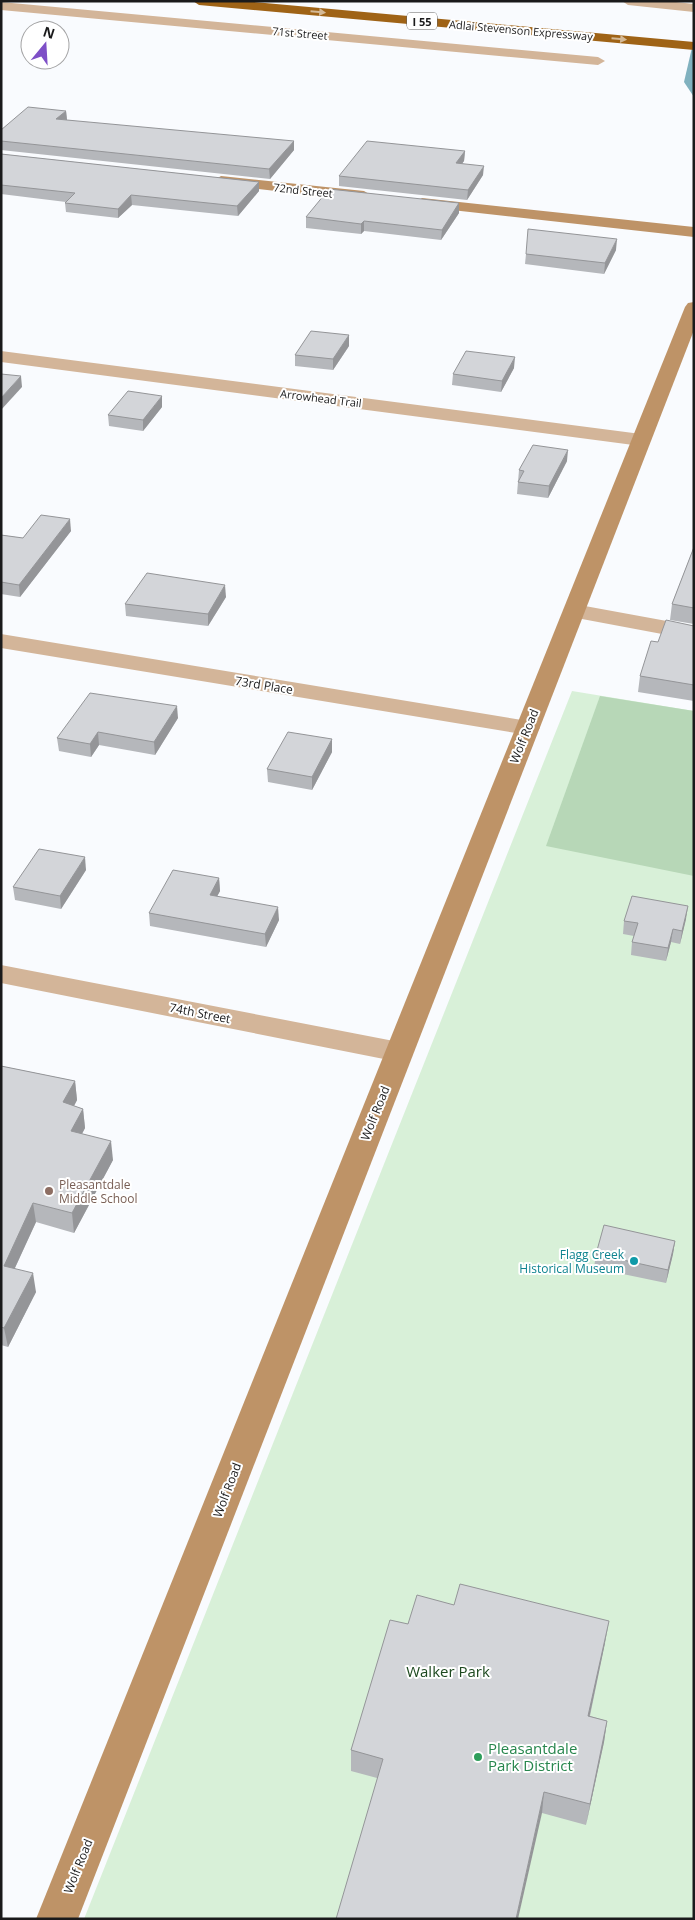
<svg xmlns="http://www.w3.org/2000/svg" width="695" height="1920" font-family="'Open Sans',sans-serif">
<style>
.green{fill:#d8f0d8}
.forest{fill:#b7d7b7}
.water{fill:#80b1bf}
.lines{fill:none;stroke-linecap:round;stroke-linejoin:round}
.street{fill:#d3b599;fill-rule:evenodd}
.secondary{fill:#be9367;fill-rule:evenodd}
.highway{fill:#9f6316;fill-rule:evenodd}
.wall{fill:#b5b7bb}
.shaded-wall{fill:#949598}
.building{fill:#d3d5d9;stroke:#949598}
.oneway{fill:#d4b996}
.education-dot{fill:#8d6e63;stroke:#fff;stroke-width:2}
.culture-dot{fill:#0f9aa8;stroke:#fff;stroke-width:2}
.leisure-dot{fill:#2e9e5b;stroke:#fff;stroke-width:2}
.labels{text-anchor:middle;dominant-baseline:central;stroke-width:4;stroke-linejoin:round;paint-order:stroke}
.shield{fill:#fff;stroke:#5f5f5f;stroke-width:1}
.shield-label{font-size:11px;font-weight:bold;fill:#1a1a1b}
.far-street-label{font-size:11px;fill:#1a1a1b;stroke:#fff}
.street-label{font-size:12px;fill:#1a1a1b;stroke:#fff}
.education-label{font-size:12px;fill:#785e54;stroke:#fff;text-anchor:start}
.culture-label{font-size:12px;fill:#0d838f;stroke:#fff;text-anchor:end}
.near-park-label{font-size:15px;fill:#1d491f;stroke:#fff}
.near-leisure-label{font-size:15px;fill:#27864d;stroke:#fff;text-anchor:start}
</style>
<rect width="100%" height="100%" fill="#f9fbfe"/>
<path class="green" d="M572 691 694 711V1919H84Z"/>
<path class="forest" d="M600 696 694 711V876L546 846Z"/>
<path class="water" d="M694 39V97L684 82Z"/>
<g class="lines">
<g class="street">
<path d="M622 1H667L694 4V12L628 5Z"/>
<path d="M1 2 598 57 605 61 598 65 1 10Z"/>
<path d="M1 351 641 434 648 436 651 440 648 444 641 446 1 362Z"/>
<path d="M574 604 694 626V640L566 616 563 611 566 606Z"/>
<path d="M1 634 528 721 536 723 540 728 536 733 528 735 1 648Z"/>
<path d="M1 965 399 1042 409 1045 413 1052 409 1059 399 1062 1 983Z"/>
</g>
<g class="secondary">
<path d="M221 176 364 191 372 196 364 201 215 184 213 181Z"/>
<path d="M422 198 694 227V237L416 206 414 203Z"/>
<path d="M694 302V330L78 1919H36L685 307 688 303Z"/>
</g>
<path class="highway" d="M193 1H244L694 42V50L199 5Z"/>
</g>
<g class="wall">
<path d="M66 111 67 120 294 150 270 179 1 150V130Z"/>
<path d="M465 151 464 161 462 163 483 175 467 200 339 186V176Z"/>
<path d="M1 154 259 182V191L238 216 132 205 118 218 66 212 65 203 66 202 1 194Z"/>
<path d="M459 213 441 240 364 231 361 234 306 228V217Z"/>
<path d="M616 250 604 274 525 264 526 254Z"/>
<path d="M349 346 333 370 295 366V355Z"/>
<path d="M514 368 501 392 452 385 453 374Z"/>
<path d="M162 407 143 431 109 426 108 415Z"/>
<path d="M567 461 548 498 517 494 519 470Z"/>
<path d="M71 531 20 597 1 594V535L23 538Z"/>
<path d="M694 547V624L670 620 672 604Z"/>
<path d="M226 597 208 626 126 616 125 604Z"/>
<path d="M694 626V701L638 692 640 676 658 642Z"/>
<path d="M178 718 155 755 99 745 91 757 59 751 57 738Z"/>
<path d="M332 739V752L312 790 268 782 267 769Z"/>
<path d="M86 870 61 909 15 900 13 887Z"/>
<path d="M219 878 220 891 217 896 279 920 266 947 150 926 149 913Z"/>
<path d="M686 919 680 944 671 942 666 961 631 955 632 942 634 936 623 934 624 921Z"/>
<path d="M1 1066 75 1081 77 1100 74 1106 83 1109 85 1128 82 1134 113 1160 74 1233 36 1222 15 1268 36 1292 8 1347 1 1345Z"/>
<path d="M675 1241 673 1254 666 1283 594 1268 596 1254Z"/>
<path d="M408 1624 605 1643 590 1716 607 1721 604 1742 586 1825 542 1813 377 1778 351 1771V1750Z"/>
</g>
<g class="shaded-wall">
<path d="M66 111 67 120 56 119Z"/>
<path d="M294 141V150L270 179 269 169Z"/>
<path d="M465 151 464 161 456 172V163Z"/>
<path d="M484 166 483 175 467 200 468 190Z"/>
<path d="M259 182V191L238 216 237 206Z"/>
<path d="M131 195 132 205 118 218V209Z"/>
<path d="M459 203V213L441 240 442 230Z"/>
<path d="M364 221V231L361 234V224Z"/>
<path d="M617 239 616 250 604 274 605 263Z"/>
<path d="M349 335V346L333 370V359Z"/>
<path d="M515 357 514 368 501 392 502 381Z"/>
<path d="M21 376 22 387 1 410V398Z"/>
<path d="M162 396V407L143 431V420Z"/>
<path d="M568 450 567 461 548 498 549 486Z"/>
<path d="M70 519 71 531 20 597 19 585Z"/>
<path d="M225 585 226 597 208 626V614Z"/>
<path d="M177 706 178 718 155 755 154 742Z"/>
<path d="M98 732 99 745 91 757 90 744Z"/>
<path d="M332 739V752L312 790V777Z"/>
<path d="M85 857 86 870 61 909 60 896Z"/>
<path d="M219 878 220 891 211 908 210 895Z"/>
<path d="M688 906 686 919 680 944 682 931Z"/>
<path d="M278 907 279 920 266 947 265 934Z"/>
<path d="M673 929 671 942 666 961 668 948Z"/>
<path d="M75 1081 77 1100 66 1121 63 1102Z"/>
<path d="M83 1109 85 1128 73 1150 71 1131Z"/>
<path d="M111 1141 113 1160 74 1233 72 1213Z"/>
<path d="M33 1203 36 1222 7 1285 4 1266Z"/>
<path d="M675 1241 673 1254 666 1283 668 1270Z"/>
<path d="M33 1273 36 1292 8 1347 4 1328Z"/>
<path d="M609 1621 605 1643 585 1737 588 1716Z"/>
<path d="M607 1721 604 1742 586 1825 590 1804Z"/>
<path d="M544 1792 542 1813 518 1919H516Z"/>
</g>
<g class="building">
<path d="M28 107 66 111 56 119 294 141 269 169 1 141V130Z"/>
<path d="M367 141 465 151 456 163 484 166 468 190 339 176Z"/>
<path d="M1 154 259 182 237 206 131 195 118 209 65 203 75 193 1 185Z"/>
<path d="M329 189 459 203 442 230 364 221 361 224 306 217Z"/>
<path d="M528 229 617 239 605 263 526 254Z"/>
<path d="M311 331 349 335 333 359 295 355Z"/>
<path d="M466 351 515 357 502 381 453 374Z"/>
<path d="M1 374 21 376 1 398Z"/>
<path d="M128 391 162 396 143 420 108 415Z"/>
<path d="M533 445 568 450 549 486 518 482 524 471 519 470Z"/>
<path d="M41 515 70 519 19 585 1 582V535L23 538Z"/>
<path d="M694 547V608L672 604Z"/>
<path d="M147 573 225 585 208 614 125 604Z"/>
<path d="M666 620 694 626V685L640 676 651 641 658 642Z"/>
<path d="M90 693 177 706 154 742 98 732 90 744 57 738Z"/>
<path d="M288 732 332 739 312 777 267 769Z"/>
<path d="M39 849 85 857 60 896 13 887Z"/>
<path d="M173 870 219 878 210 895 278 907 265 934 149 913Z"/>
<path d="M632 896 688 906 682 931 673 929 668 948 632 942 638 923 624 921Z"/>
<path d="M1 1066 75 1081 63 1102 83 1109 71 1131 111 1141 72 1213 33 1203 4 1266 33 1273 4 1328 1 1327Z"/>
<path d="M604 1225 675 1241 668 1270 596 1254Z"/>
<path d="M460 1584 609 1621 588 1716 607 1721 590 1804 544 1792 516 1919H336L383 1759 351 1750 390 1620 408 1624 417 1595 454 1605Z"/>
</g>
<defs><path id="oneway-solid" d="M-6-.8H1V-3.2L6.5 0L1 3.2V.8H-6Z" transform="scale(1.25)"/></defs>
<g class="oneway">
<use href="#oneway-solid" transform="translate(318 12) rotate(5)"/>
<use href="#oneway-solid" transform="translate(619 39) rotate(5)"/>
</g>
<circle class="education-dot" cx="49" cy="1191" r="5"/>
<circle class="culture-dot" cx="634" cy="1261" r="5"/>
<circle class="leisure-dot" cx="478" cy="1757" r="5"/>
<g class="labels">
<rect class="shield" x="407" y="12.5" width="30" height="17" rx="4"/>
<g class="shield-label">
<text x="422" y="21">I 55</text>
</g>
<g class="far-street-label">
<text transform="translate(521 30) rotate(5)">Adlai Stevenson Expressway</text>
<text transform="translate(300 33) rotate(5)">71st Street</text>
<text transform="translate(303 190) rotate(6)">72nd Street</text>
<text transform="translate(321 398) rotate(7)">Arrowhead Trail</text>
</g>
<g class="street-label">
<text transform="translate(264 685) rotate(9)">73rd Place</text>
<text transform="translate(524 736) rotate(-68)">Wolf Road</text>
<text transform="translate(200 1013) rotate(11)">74th Street</text>
<text transform="translate(375 1113) rotate(-68)">Wolf Road</text>
<text transform="translate(227 1490) rotate(-69)">Wolf Road</text>
<text transform="translate(78 1866) rotate(-68)">Wolf Road</text>
</g>
<g class="education-label">
<text x="59" y="1184">Pleasantdale<tspan x="59" dy="14">Middle School</tspan></text>
</g>
<g class="culture-label">
<text x="624" y="1254">Flagg Creek<tspan x="624" dy="14">Historical Museum</tspan></text>
</g>
<g class="near-park-label">
<text x="448" y="1671">Walker Park</text>
</g>
<g class="near-leisure-label">
<text x="488" y="1748">Pleasantdale<tspan x="488" dy="17">Park District</tspan></text>
</g>
</g>
<rect width="695" height="1920" fill="none" stroke="#1a1a1b" stroke-width="5"/>
<g transform="translate(45 45) rotate(18)"><circle r="24" fill="#ffffff" stroke="#a3a3a4"/>
<path d="M0-4L9 19L0 12L-9 19Z" fill="#7e4fc7"/>
<text y="-8" font-size="14" font-weight="bold" text-anchor="middle" fill="#1a1a1b">N</text>
</g>
</svg>
